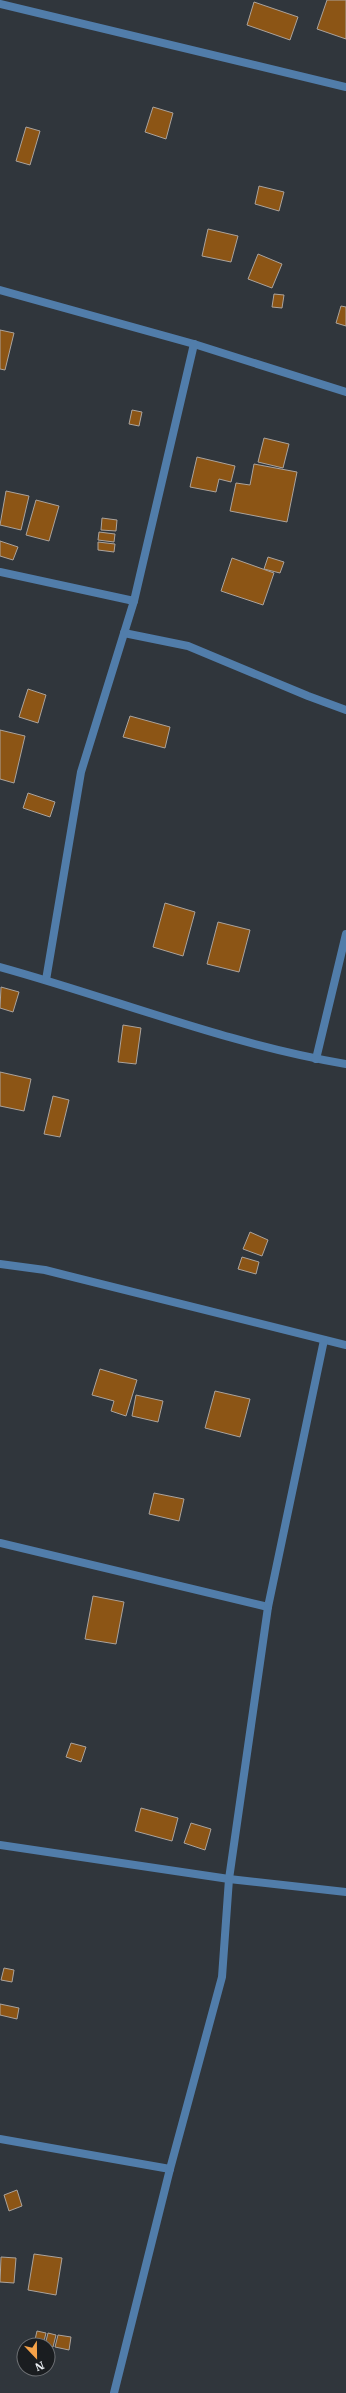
<svg xmlns="http://www.w3.org/2000/svg" width="346" height="2393" font-family="'IBM Plex Serif',serif">
<style>
.building{fill:#8c5515;stroke:#aba39c}
.lines{fill:none;stroke-linecap:round;stroke-linejoin:round}
.street{stroke:#517daa;stroke-width:8}
</style>
<rect width="100%" height="100%" fill="#30363c"/>
<g class="building">
<path d="M327 0H346V39L317 29Z"/>
<path d="M254 2 298 17 290 40 247 25Z"/>
<path d="M153 107 173 113 166 139 145 132Z"/>
<path d="M26 127 40 131 30 165 16 161Z"/>
<path d="M259 186 284 192 279 211 255 204Z"/>
<path d="M208 229 238 236 231 262 202 256Z"/>
<path d="M258 254 282 264 272 288 248 279Z"/>
<path d="M274 294 284 295 282 308 272 307Z"/>
<path d="M341 306 346 307V326L336 323Z"/>
<path d="M0 330 14 333 5 370 0 369Z"/>
<path d="M132 410 142 412 139 426 129 424Z"/>
<path d="M264 438 289 444 283 468 258 462Z"/>
<path d="M197 457 235 466 231 482 219 479 216 492 190 487Z"/>
<path d="M254 464 297 472 287 522 230 511 236 483 250 485Z"/>
<path d="M6 491 29 496 21 530 0 525Z"/>
<path d="M36 500 59 506 49 541 26 535Z"/>
<path d="M102 518 117 520 116 531 101 530Z"/>
<path d="M99 532 115 534 114 542 98 540Z"/>
<path d="M0 541 18 547 13 560 0 556Z"/>
<path d="M98 542 115 544 114 552 98 550Z"/>
<path d="M268 557 284 562 280 573 264 569Z"/>
<path d="M232 558 274 573 263 605 221 591Z"/>
<path d="M28 689 46 695 38 723 19 717Z"/>
<path d="M130 716 170 727 165 748 123 737Z"/>
<path d="M0 730 25 736 14 783 0 779Z"/>
<path d="M28 793 55 802 50 817 23 808Z"/>
<path d="M165 903 195 912 183 956 153 947Z"/>
<path d="M218 922 250 930 239 972 207 964Z"/>
<path d="M1 987 19 992 13 1012 0 1008Z"/>
<path d="M123 1025 141 1028 136 1064 118 1062Z"/>
<path d="M0 1072 31 1079 24 1111 0 1106Z"/>
<path d="M53 1096 69 1100 60 1137 44 1134Z"/>
<path d="M250 1232 268 1240 262 1256 243 1249Z"/>
<path d="M242 1257 259 1262 256 1274 238 1269Z"/>
<path d="M100 1369 137 1380 126 1416 111 1411 114 1401 92 1395Z"/>
<path d="M215 1391 250 1399 240 1437 205 1428Z"/>
<path d="M136 1395 163 1401 158 1422 132 1416Z"/>
<path d="M154 1493 184 1499 179 1521 149 1514Z"/>
<path d="M93 1596 124 1602 116 1644 85 1639Z"/>
<path d="M71 1743 86 1747 81 1762 66 1757Z"/>
<path d="M141 1808 178 1818 172 1841 135 1831Z"/>
<path d="M191 1823 211 1829 205 1850 184 1843Z"/>
<path d="M4 1968 14 1970 12 1982 1 1980Z"/>
<path d="M0 2004 19 2008 17 2019 0 2015Z"/>
<path d="M17 2190 22 2206 9 2211 4 2195Z"/>
<path d="M34 2254 62 2258 56 2295 28 2290Z"/>
<path d="M1 2257 16 2258 14 2283 0 2282Z"/>
<path d="M37 2331 46 2333 43 2345 34 2344Z"/>
<path d="M48 2333 56 2335 53 2347 45 2345Z"/>
<path d="M58 2335 71 2337 69 2350 55 2347Z"/>
</g>
<g class="lines">
<g class="street">
<path d="M0 4 346 87"/>
<path d="M0 290 194 344 346 392"/>
<path d="M0 572 134 601"/>
<path d="M124 633 188 646 308 696 346 710"/>
<path d="M0 967C116 999 227 1044 346 1064"/>
<path d="M46 980 81 772 134 601 194 344"/>
<path d="M316 1059 346 934"/>
<path d="M0 1264 45 1270 346 1345"/>
<path d="M0 1543 268 1607"/>
<path d="M0 1845 229 1879 346 1892"/>
<path d="M0 2139 170 2169"/>
<path d="M114 2393 170 2169 222 1977 229 1879 268 1607 324 1340"/>
</g>
</g>
<g transform="translate(36 2357) rotate(158)"><circle r="19" fill="#1a1d20" stroke="#6e7175"/>
<path d="M0-3L7 15L0 10L-7 15Z" fill="#f6a248"/>
<text y="-6" font-size="11" font-weight="bold" text-anchor="middle" fill="#ecf0f4">N</text>
</g>
</svg>
